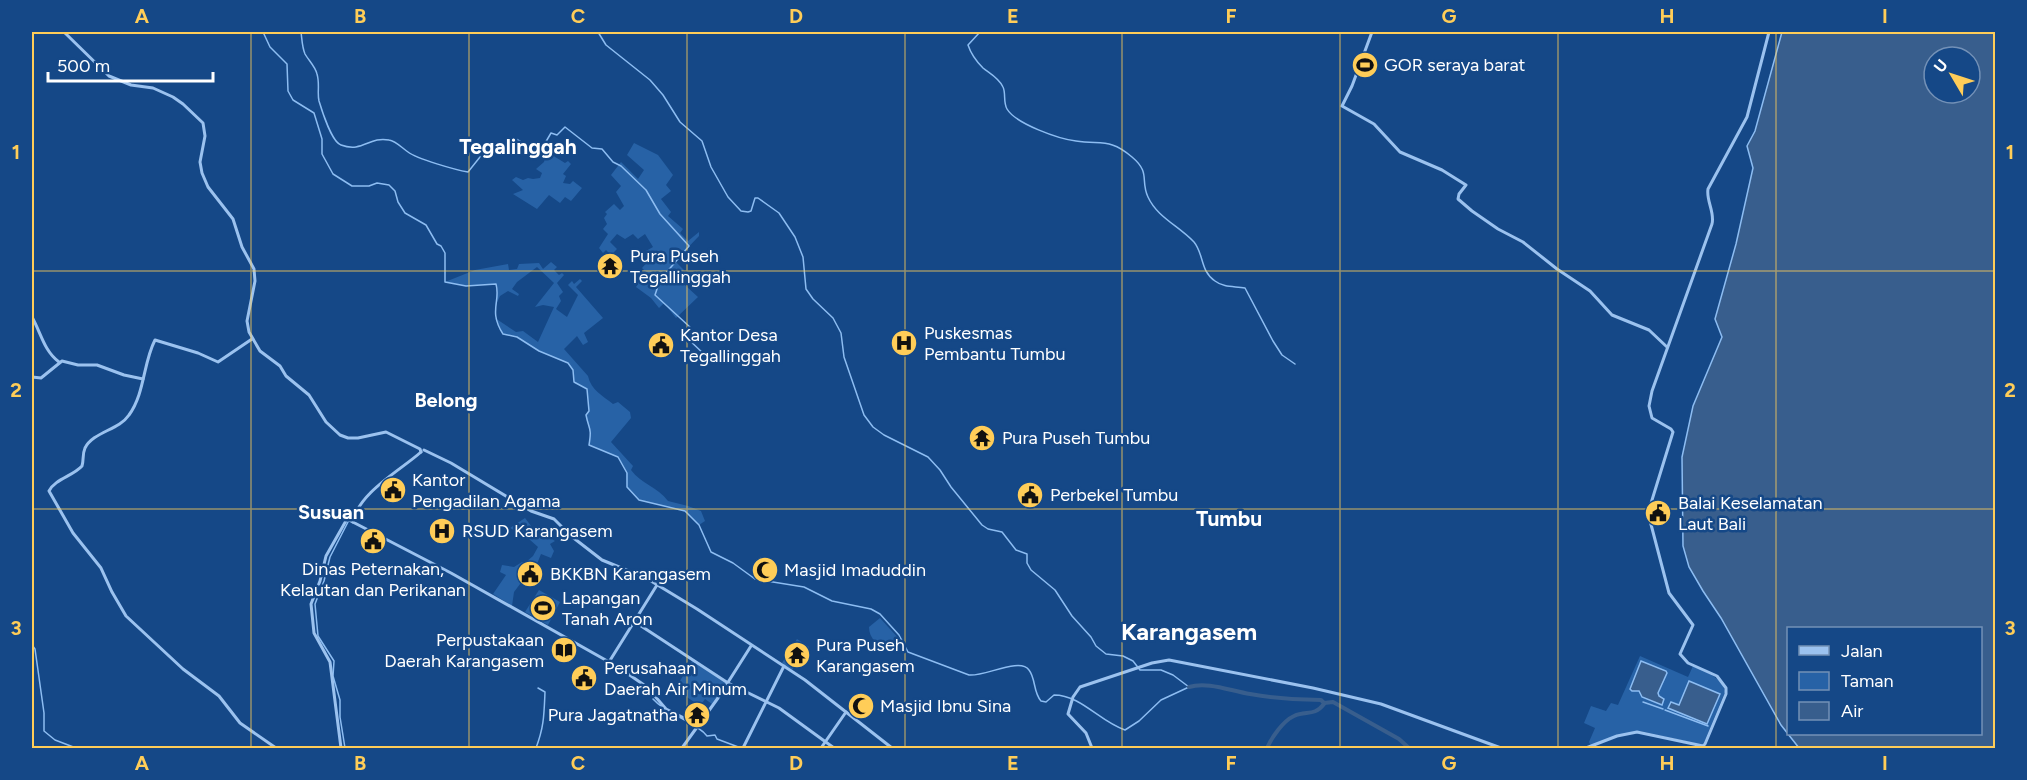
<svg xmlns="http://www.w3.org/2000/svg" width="2027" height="780" font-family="Figtree,sans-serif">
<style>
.green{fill:#2762a6}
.water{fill:#385e8d;stroke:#8dbdf2;stroke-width:1.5;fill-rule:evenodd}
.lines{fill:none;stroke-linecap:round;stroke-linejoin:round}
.stream{stroke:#8dbdf2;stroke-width:1.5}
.river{stroke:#385e8d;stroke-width:4}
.tertiary{stroke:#9bc2ef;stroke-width:3}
.grid{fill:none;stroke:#ffcd58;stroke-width:1.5;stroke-opacity:0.55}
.labels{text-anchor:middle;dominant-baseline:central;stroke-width:5;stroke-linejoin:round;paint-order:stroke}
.poi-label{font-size:18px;fill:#fff;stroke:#154887;text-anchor:start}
.neighbourhood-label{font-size:20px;font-weight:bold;fill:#fff;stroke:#154887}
.quarter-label{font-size:21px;font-weight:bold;fill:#fff;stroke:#154887}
.district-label{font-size:24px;font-weight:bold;fill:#fff;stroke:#154887}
.neatline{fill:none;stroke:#ffcd58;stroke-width:2}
.grid-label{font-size:20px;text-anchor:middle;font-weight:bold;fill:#ffcd58}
</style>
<rect width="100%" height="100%" fill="#154887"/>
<g class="green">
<path d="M634 143 658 155 673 175 666 185 671 191 661 199 671 212 668 216 683 229 680 233 688 241 699 232V236L675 261 684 270 676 277 698 297 676 318 664 303 659 308 651 298 636 287 638 284 634 280 644 270 642 268 651 258 646 251 653 247 645 234 638 239 633 234 625 239 617 234 610 242 617 249 611 255 606 250 603 253 599 248 608 234 603 229 607 224 604 218 607 214 605 212 614 204 620 210 624 206 616 192 621 186 611 175 621 162 638 179 644 170 627 155Z"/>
<path d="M547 152 565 163 568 161 571 164 563 174 566 176 563 183 570 184 573 181 582 188 571 201 565 197 560 203 549 195 537 209 513 194 523 190 512 180 516 177 523 180 528 178 533 179 540 178 542 173 536 169 544 162Z"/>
<path d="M551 262 557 267 554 270 559 275 562 273 564 275 557 283 563 292 559 296 561 301 556 309 567 317 578 295 568 285 572 281 574 284 580 279 582 281 576 287 603 318 584 333 588 342 583 345 577 336 564 349 588 376C591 390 603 396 613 404L618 402 630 412 631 418 611 442 633 466 631 470C641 484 658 487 668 501L688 506 701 511 705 521 699 525 685 511 639 500 627 487 626 472 618 457 589 445C592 427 589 430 586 415L589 411 587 389 574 382 573 370 568 363 539 351 517 337 503 334 495 318 516 332 523 331 538 342 554 307 543 305 535 307 554 283 537 267 517 282 512 289 519 294 518 296 508 291 500 296 495 307 498 288 496 284 466 286 445 282 475 270 508 264 509 270 517 269 519 264 539 263 543 269Z"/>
<path d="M525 518 535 531H546L545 534 555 541 550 544 554 551 551 558 541 554 537 564 527 563 523 580 514 592 512 606 493 594 506 575 500 572 502 565 514 567 522 562H526L533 556 538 547 529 539 527 532 523 535 510 528Z"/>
<path d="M539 590 560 602 548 625 525 612Z"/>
<path d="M880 618 900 640 889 648C878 645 869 639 869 627Z"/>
<path d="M797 639 809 647 792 670 782 663Z"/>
<path d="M1640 656 1688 677 1693 666C1706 672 1722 677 1725 692L1703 745 1640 731 1619 735 1591 746 1589 742 1595 728 1584 723 1591 706 1606 711 1611 703 1618 705Z"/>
<path d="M692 661 725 682 726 684 712 704 705 699 700 706 675 689Z"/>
</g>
<g class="water">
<path d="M1782 32H1995V748H1799L1781 725 1721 618 1703 591 1689 567 1683 546 1682 457 1693 406 1722 337 1715 319 1736 244 1753 168 1747 146 1755 131ZM1934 57H1970V93H1934ZM1980 628V734H1788V628Z"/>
<path d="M1641 661 1666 671 1667 673 1658 693 1659 696 1664 699 1662 705 1642 697 1639 691H1632L1630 689Z"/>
<path d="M1689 681 1720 694 1707 724 1668 708 1671 702 1679 705Z"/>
</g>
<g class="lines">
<g class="stream">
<path d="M263 32 270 47 287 64 288 91 293 100 314 113 322 139V154L333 174 352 186H369L377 183 389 185 395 191 398 202 405 213 426 225 437 244 441 246 445 253V282L466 286 496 284C501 301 488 311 503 334L517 337 539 351 568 363 573 370 574 382 587 389 589 411 586 415C589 430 592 427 589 445L618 457 627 473V487L639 500 685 511 699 525 711 552 733 563 755 579 804 587 832 601 871 609 880 614 899 635 908 652 969 675C984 677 1020 657 1029 670 1036 679 1033 692 1041 701L1046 702 1054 695C1081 695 1100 722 1125 730L1139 721 1161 700 1189 687 1173 675 1161 670H1140L1133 661 1123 656 1106 654 1096 646 1091 637 1072 616 1055 590 1031 570 1027 563V554L1016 550 1002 532 988 529 982 525 951 487 940 470 928 457 884 435 873 427 864 415 844 357 841 333 833 318 813 299 806 289 803 257 795 237 779 213 758 198H755L751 211 748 212 741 211 728 197 711 167 702 141 680 122 663 95 650 80 606 45 598 32"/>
<path d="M301 32C302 39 302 47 305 54 309 61 315 66 317 74 320 84 317 93 319 101 322 111 332 142 341 145 363 153 369 136 389 140 396 141 402 148 408 152 417 159 456 170 468 172L480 157 496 146 501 147 516 139 535 150 544 145 551 133 557 135 565 127 592 148 602 149 613 162 621 166 646 190 660 214 689 246 660 280 655 295 691 328 685 336 707 357 704 363 705 366"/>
<path d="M980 32 968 45C971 54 976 61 983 68 989 73 999 78 1003 87 1006 93 1003 102 1007 109 1016 124 1059 139 1076 141 1102 145 1110 138 1132 157 1151 173 1140 180 1148 197 1157 217 1179 226 1194 242 1204 254 1200 271 1215 281 1224 288 1235 286 1245 288L1273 341 1282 355 1295 364"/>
<path d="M32 645 35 649 44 713V731L55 740 76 748"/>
<path d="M653 699C668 716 695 721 707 736L715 735 717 739 741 748"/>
<path d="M1643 702 1663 709"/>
<path d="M1665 710 1708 726"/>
<path d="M345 748 340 717V700L333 676 334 661 318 636 315 604 324 581 330 557 348 522"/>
<path d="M536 748C544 727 544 715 545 692L538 688"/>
</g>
<g class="river">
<path d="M1189 687C1207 681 1231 691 1250 694 1273 698 1297 700 1321 700L1324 703 1333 702 1399 739 1409 748"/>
<path d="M1267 748C1272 737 1283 721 1294 716 1306 710 1314 717 1324 704"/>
</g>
<g class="tertiary">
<path d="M64 32 109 76 131 85 153 88 173 97 183 104 203 123 205 136 200 162 202 173 208 187 233 219 242 247 254 269 255 281 247 321 249 332 260 351 280 366 286 376 309 395 326 422 340 435 348 438H358L386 432 420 449 421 452"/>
<path d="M1372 32 1352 86 1342 106 1374 124 1400 152 1442 170 1466 185 1459 194 1458 199 1472 211 1498 229 1523 242 1557 269 1590 291 1612 315 1649 330 1667 347"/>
<path d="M32 317C41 333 44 351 59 362"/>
<path d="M252 339 218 362 198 353 155 340C143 363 145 393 129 415 119 430 93 432 85 448 82 455 84 460 82 466 73 476 55 479 49 491L73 533 101 568 112 592 126 616 183 669 219 696 240 723 276 748"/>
<path d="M32 377 41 378 62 361 78 365H97L124 375 143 379"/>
<path d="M424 450 451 463 531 511 554 519 571 536 602 560 646 578 697 609 805 680 892 748"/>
<path d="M353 522C358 493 401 470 421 452"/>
<path d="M635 622 728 683 779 708 834 748"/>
<path d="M609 662 657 585"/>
<path d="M341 748 330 662 314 633 311 604 320 581 326 556 347 519 451 573 618 667 647 687 666 709 698 725"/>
<path d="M682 748 718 698 751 646"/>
<path d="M743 748 784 666"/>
<path d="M821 748 846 712"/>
<path d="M1092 748 1086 733 1068 714 1073 697 1080 687 1152 663 1169 660 1313 688 1381 704 1501 748"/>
<path d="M1586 748 1617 736 1637 732 1703 746 1705 744 1726 694V688L1717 676 1688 663 1680 654 1693 625 1669 593 1648 513 1673 432 1671 429 1652 418 1649 406 1652 391 1712 224C1715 212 1706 201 1708 189L1747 117 1769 32"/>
</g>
</g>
<path class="grid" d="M251 32V748M469 32V748M687 32V748M905 32V748M1122 32V748M1340 32V748M1558 32V748M1776 32V748M32 271H1996M32 509H1996"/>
<defs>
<symbol id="stadium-disc" viewBox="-11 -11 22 22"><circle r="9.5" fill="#ffcd58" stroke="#154887"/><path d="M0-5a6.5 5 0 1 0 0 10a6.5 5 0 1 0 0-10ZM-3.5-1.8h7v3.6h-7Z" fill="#111"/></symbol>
<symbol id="temple-disc" viewBox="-11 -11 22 22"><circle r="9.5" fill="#ffcd58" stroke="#154887"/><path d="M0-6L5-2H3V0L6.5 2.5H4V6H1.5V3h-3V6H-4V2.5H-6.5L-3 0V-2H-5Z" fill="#111"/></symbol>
<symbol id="hospital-disc" viewBox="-11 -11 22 22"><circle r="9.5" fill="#ffcd58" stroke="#154887"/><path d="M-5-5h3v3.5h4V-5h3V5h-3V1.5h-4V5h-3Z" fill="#111"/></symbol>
<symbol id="civic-disc" viewBox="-11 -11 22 22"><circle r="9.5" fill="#ffcd58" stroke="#154887"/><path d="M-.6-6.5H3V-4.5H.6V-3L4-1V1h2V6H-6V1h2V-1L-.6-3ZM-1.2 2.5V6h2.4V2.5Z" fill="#111"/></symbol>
<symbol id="mosque-disc" viewBox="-11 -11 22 22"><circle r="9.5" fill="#ffcd58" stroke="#154887"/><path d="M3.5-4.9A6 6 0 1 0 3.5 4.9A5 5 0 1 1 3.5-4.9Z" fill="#111"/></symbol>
<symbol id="library-disc" viewBox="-11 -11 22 22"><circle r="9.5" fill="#ffcd58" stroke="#154887"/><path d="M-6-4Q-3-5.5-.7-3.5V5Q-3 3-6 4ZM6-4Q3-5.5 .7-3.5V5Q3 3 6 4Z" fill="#111"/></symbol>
</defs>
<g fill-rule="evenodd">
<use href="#stadium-disc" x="1350" y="50" width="30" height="30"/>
<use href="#temple-disc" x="595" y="251" width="30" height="30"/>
<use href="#hospital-disc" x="889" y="328" width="30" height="30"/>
<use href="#civic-disc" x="646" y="330" width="30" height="30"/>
<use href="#temple-disc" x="967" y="423" width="30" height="30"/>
<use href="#civic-disc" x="378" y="475" width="30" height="30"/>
<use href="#civic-disc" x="1015" y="480" width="30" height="30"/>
<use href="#civic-disc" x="1643" y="498" width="30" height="30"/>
<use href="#hospital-disc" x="427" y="516" width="30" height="30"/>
<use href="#civic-disc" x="358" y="526" width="30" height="30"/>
<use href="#mosque-disc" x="750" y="555" width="30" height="30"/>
<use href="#civic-disc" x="515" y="559" width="30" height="30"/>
<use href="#stadium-disc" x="528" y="593" width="30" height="30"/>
<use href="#library-disc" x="549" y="635" width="30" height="30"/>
<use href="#temple-disc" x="782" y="640" width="30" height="30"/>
<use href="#civic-disc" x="569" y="663" width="30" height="30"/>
<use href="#mosque-disc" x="846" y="691" width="30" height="30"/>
<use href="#temple-disc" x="682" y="700" width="30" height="30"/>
</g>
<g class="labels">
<g class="poi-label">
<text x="1384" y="65">GOR seraya barat</text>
<text x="630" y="256">Pura Puseh<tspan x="630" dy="21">Tegallinggah</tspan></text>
<text x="924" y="333">Puskesmas<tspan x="924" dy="21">Pembantu Tumbu</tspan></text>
<text x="680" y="335">Kantor Desa<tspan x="680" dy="21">Tegallinggah</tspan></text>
<text x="1002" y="438">Pura Puseh Tumbu</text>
<text x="412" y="480">Kantor<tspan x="412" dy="21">Pengadilan Agama</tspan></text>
<text x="1050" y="495">Perbekel Tumbu</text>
<text x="1678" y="503">Balai Keselamatan<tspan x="1678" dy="21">Laut Bali</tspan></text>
<text x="462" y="531">RSUD Karangasem</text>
<text x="373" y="569" text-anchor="middle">Dinas Peternakan,<tspan x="373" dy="21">Kelautan dan Perikanan</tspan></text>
<text x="784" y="570">Masjid Imaduddin</text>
<text x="550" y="574">BKKBN Karangasem</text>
<text x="562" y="598">Lapangan<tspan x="562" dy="21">Tanah Aron</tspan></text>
<text x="544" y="640" text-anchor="end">Perpustakaan<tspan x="544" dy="21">Daerah Karangasem</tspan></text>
<text x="816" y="645">Pura Puseh<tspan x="816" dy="21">Karangasem</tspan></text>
<text x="604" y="668">Perusahaan<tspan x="604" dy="21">Daerah Air Minum</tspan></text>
<text x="880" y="706">Masjid Ibnu Sina</text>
<text x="678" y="715" text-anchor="end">Pura Jagatnatha</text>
</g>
<g class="neighbourhood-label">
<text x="446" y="400">Belong</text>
<text x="331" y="512">Susuan</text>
</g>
<g class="quarter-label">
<text x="518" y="146">Tegalinggah</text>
<text x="1229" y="518">Tumbu</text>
</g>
<g class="district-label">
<text x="1189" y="631">Karangasem</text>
</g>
</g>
<rect width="2027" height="780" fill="none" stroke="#154887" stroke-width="66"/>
<rect x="1787" y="627" width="195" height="108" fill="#154887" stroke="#7391b7" stroke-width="1.5"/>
<rect x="1799" y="646" width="30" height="9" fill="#9bc2ef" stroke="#7391b7" stroke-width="1.5"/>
<text x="1841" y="657" font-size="18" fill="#ffffff">Jalan</text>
<rect x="1799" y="672" width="30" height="18" fill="#2762a6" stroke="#7391b7" stroke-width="1.5"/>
<text x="1841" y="687" font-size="18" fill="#ffffff">Taman</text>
<rect x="1799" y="702" width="30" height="18" fill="#385e8d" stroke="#7391b7" stroke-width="1.5"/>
<text x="1841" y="717" font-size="18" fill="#ffffff">Air</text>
<g transform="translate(1952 75) rotate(309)"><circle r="28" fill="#154887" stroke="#7391b7" stroke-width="1.5"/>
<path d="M0-4.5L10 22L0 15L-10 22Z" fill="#ffcd58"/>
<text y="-9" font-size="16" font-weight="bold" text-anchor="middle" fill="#ffffff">U</text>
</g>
<path d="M48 72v9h165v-9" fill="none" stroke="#ffffff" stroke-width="3"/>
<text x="57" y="72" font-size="18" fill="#ffffff" stroke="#154887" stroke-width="4.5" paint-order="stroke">500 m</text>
<rect x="33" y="33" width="1961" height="714" class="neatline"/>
<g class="grid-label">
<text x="142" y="23">A</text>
<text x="360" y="23">B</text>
<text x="578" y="23">C</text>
<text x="796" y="23">D</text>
<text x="1013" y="23">E</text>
<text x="1231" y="23">F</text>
<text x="1449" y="23">G</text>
<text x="1667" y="23">H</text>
<text x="1885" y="23">I</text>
<text x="16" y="159">1</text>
<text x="2010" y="159">1</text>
<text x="16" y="397">2</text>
<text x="2010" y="397">2</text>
<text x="16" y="635">3</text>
<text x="2010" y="635">3</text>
<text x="142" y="770">A</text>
<text x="360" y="770">B</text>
<text x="578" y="770">C</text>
<text x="796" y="770">D</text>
<text x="1013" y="770">E</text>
<text x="1231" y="770">F</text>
<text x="1449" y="770">G</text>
<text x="1667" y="770">H</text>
<text x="1885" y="770">I</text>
</g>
</svg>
